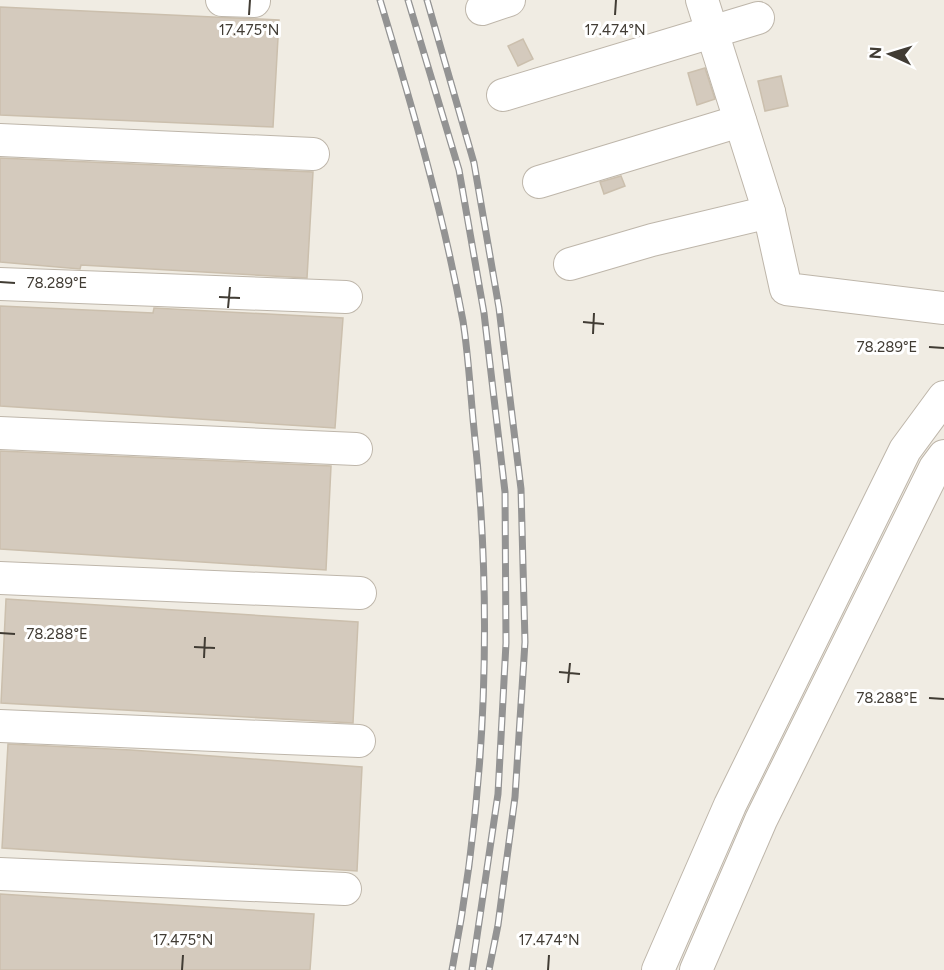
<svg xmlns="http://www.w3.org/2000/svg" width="944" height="970" font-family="Figtree,sans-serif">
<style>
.building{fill:#d4cabd;stroke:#cbbfad;stroke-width:1.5}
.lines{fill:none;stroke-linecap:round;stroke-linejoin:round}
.minor-casing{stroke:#beb6aa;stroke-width:34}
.minor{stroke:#fff;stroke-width:32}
.rail-casing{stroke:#939393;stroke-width:7}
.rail{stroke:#fff;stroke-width:4.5;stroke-dasharray:14;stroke-linecap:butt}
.ticks{fill:none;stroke:#413c34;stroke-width:2}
.ticks-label{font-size:15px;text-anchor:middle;fill:#413c34;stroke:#fff;stroke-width:6;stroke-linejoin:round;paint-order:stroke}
</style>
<rect width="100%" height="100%" fill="#f0ece3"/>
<g class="building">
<path d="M0 7 279 20 273 127 0 115Z"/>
<path d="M523 39 533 59 518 66 508 46Z"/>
<path d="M705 68 715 99 697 105 688 73Z"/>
<path d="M781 76 788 106 765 111 758 81Z"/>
<path d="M0 158 313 172 307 278 81 265 80 269 0 262Z"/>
<path d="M621 176 625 186 604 194 600 182Z"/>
<path d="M0 306 153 313 154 308 343 318 335 428 0 406Z"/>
<path d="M0 451 331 466 326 570 0 549Z"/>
<path d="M6 599 358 622 353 723 1 703Z"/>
<path d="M8 744 131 750 362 767 357 871 2 848Z"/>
<path d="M0 894 314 914 310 970H0Z"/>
</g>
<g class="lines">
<defs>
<g id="minor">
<path d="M222 0 254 1"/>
<path d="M702 0 769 212 786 289 944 308"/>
<path d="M482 9 509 0"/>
<path d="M503 95 758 18"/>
<path d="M0 140 313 154"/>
<path d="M539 182 740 121"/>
<path d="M570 264 652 240 769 212"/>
<path d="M0 284 346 297"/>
<path d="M0 433 356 449"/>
<path d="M0 578 360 593"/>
<path d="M0 726 359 741"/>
<path d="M0 874 345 889"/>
<path d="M658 970 730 805 905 450 944 397"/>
<path d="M696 970 761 820 935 468 944 456"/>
</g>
</defs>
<use href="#minor" class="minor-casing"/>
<use href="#minor" class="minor"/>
<defs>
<g id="rail">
<path d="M380 0C412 106 443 212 463 321 468 353 470 386 473 419 493 602 487 789 452 970"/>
<path d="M408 0 459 170 484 313 505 492 506 643 498 794 472 970"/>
<path d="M427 0 474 163 499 308 521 489 525 642 515 797 498 925 489 970"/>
</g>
</defs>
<use href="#rail" class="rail-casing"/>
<use href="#rail" class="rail"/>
</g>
<path class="ticks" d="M249 15 250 0M615 15 616 0M0 282 15 283M219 297 240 298M228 308 230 287M583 322 604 324M593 334 594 313M929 347 944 348M0 633 15 634M194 647 215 648M204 658 205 637M559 672 580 674M568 683 570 663M929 698 944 699M182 970 183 955M548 970 549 955"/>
<g class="ticks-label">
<text x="249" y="35">17.475°N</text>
<text x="615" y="35">17.474°N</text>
<text x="57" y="288">78.289°E</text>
<text x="887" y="352">78.289°E</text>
<text x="57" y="639">78.288°E</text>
<text x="887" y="703">78.288°E</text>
<text x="183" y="945">17.475°N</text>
<text x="549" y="945">17.474°N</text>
</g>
<g transform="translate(890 54) rotate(274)" stroke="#ffffff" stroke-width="4.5" paint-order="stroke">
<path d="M0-4.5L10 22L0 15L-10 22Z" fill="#413c34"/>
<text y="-9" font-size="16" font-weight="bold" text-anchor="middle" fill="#413c34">N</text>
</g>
</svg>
